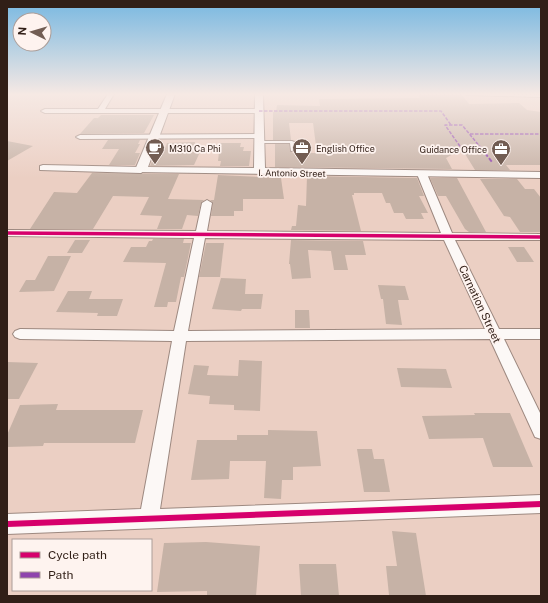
<svg xmlns="http://www.w3.org/2000/svg" width="548" height="603" font-family="'Public Sans',sans-serif">
<style>
.building{fill:#c6b2a6}
.lines{fill:none;stroke-linecap:round;stroke-linejoin:round}
.service-casing{stroke:#9d8980;stroke-width:2}
.minor-casing{stroke:#9d8980;stroke-width:2}
.tertiary-casing{stroke:#9d8980;stroke-width:2}
.service{fill:#fcf8f6;fill-rule:evenodd}
.minor{fill:#fcf8f6;fill-rule:evenodd}
.tertiary{fill:#fcf8f6;fill-rule:evenodd}
.quiet-far1{stroke:#8e44ad;stroke-width:1.5;stroke-dasharray:3.5 1.5;stroke-linecap:butt}
.quiet{stroke:#8e44ad;stroke-width:2;stroke-dasharray:4.5 2;stroke-linecap:butt}
.cycleway-far1-casing{stroke:#fef3ef;stroke-width:6}
.cycleway-casing{stroke:#fef3ef;stroke-width:8}
.cycleway-far1{stroke:#d6006c;stroke-width:3.5}
.cycleway{stroke:#d6006c;stroke-width:6}
.labels{text-anchor:middle;dominant-baseline:central;stroke-width:3.5;stroke-linejoin:round;paint-order:stroke}
.far-poi-label{font-size:9px;fill:#311f17;stroke:#fef3ef;text-anchor:start}
.far-street-label{font-size:9px;fill:#311f17;stroke:#fef3ef}
.street-label{font-size:11px;fill:#311f17;stroke:#fef3ef}
</style>
<rect width="100%" height="100%" fill="#ebcfc3"/>
<g class="building">
<path d="M418 94H461L469 104 519 103 527 110 541 112V165H506L510 170H475L462 149 446 158 452 169 275 167V144H289L290 151 293 153H317L313 123H289L291 140H273V112H276L277 105 320 106 319 99 420 98Z"/>
<path d="M101 115H154L144 133 80 134 94 118H98Z"/>
<path d="M108 140H140L138 144H140L135 153H140L135 165H109L119 149H102Z"/>
<path d="M7 141 33 146 7 161Z"/>
<path d="M195 142 193 152H200L194 165 150 166 155 154H163L167 143Z"/>
<path d="M220 143H241L240 147H244L243 151H251L249 166H220L221 161H218Z"/>
<path d="M92 173 179 174 168 199 204 200 201 203 198 216 187 215 182 229H157L162 216 140 215 149 197 113 196 93 229H30L54 192 77 193Z"/>
<path d="M218 175 281 178 284 199H243V211H234V216H211L213 203 210 200H214Z"/>
<path d="M307 176 417 178 424 196H419L428 213H421L424 219H406L403 213H394L390 203H386L382 193H354V195H352L361 231 291 230 292 226H296L298 205 306 206Z"/>
<path d="M430 178H457L486 232H469L465 229 446 196H438Z"/>
<path d="M480 179H517L525 189H534L541 198V232H520L510 217 504 216Z"/>
<path d="M153 239H184L183 243H191L184 277H181L176 302H168L167 307H154L166 263 123 262 131 247H146L149 241H152Z"/>
<path d="M75 240H90L82 253H67Z"/>
<path d="M291 240 363 241 366 255H345L348 270H334L331 251 308 250 311 278 292 279 290 264H289Z"/>
<path d="M206 243H224L220 277H199Z"/>
<path d="M508 247H524L534 262H517Z"/>
<path d="M48 256H71L54 291 19 292 26 280H35Z"/>
<path d="M221 278 246 279 245 294H263L261 309H242L241 311 212 309Z"/>
<path d="M378 285 405 286 409 300H398L402 325 386 324 383 299H381Z"/>
<path d="M68 291H92L89 299H123L117 316H97L98 313 56 312Z"/>
<path d="M295 310H309L310 328H295Z"/>
<path d="M239 360 262 361 260 411 234 410V405L209 404 210 396 188 394 194 365 209 366 207 375 238 376Z"/>
<path d="M7 362 38 363 19 399H7Z"/>
<path d="M397 368 446 369 452 388 401 387Z"/>
<path d="M58 404 56 410H143L135 443H44L43 446 7 447V435L20 405Z"/>
<path d="M474 413H510L533 467H493L483 438 429 439 422 416 475 415Z"/>
<path d="M268 430 317 431 321 466 293 467V480H282L281 499 264 498 266 461H230L229 479 191 480 197 440H237V435H268Z"/>
<path d="M357 449H372L374 459H384L390 492H364Z"/>
<path d="M392 531 416 533 426 596 389 595 386 566H397Z"/>
<path d="M206 542 260 546 256 596H207V591L157 592 164 543Z"/>
<path d="M299 564H336L339 596H301Z"/>
</g>
<g class="lines">
<defs>
<g id="service">
<path d="M466 94 541 95V97L468 95Z"/>
<path d="M258 141H292L294 142 295 150 291 151 290 143H258Z"/>
</g>
<g id="minor">
<path d="M108 94H114L105 109H259L263 111 259 113H45L41 111 45 109H98Z"/>
<path d="M260 134H263V138L80 139 76 137 80 135Z"/>
<path d="M43 165 141 167 145 170 141 173 40 170V166Z"/>
<path d="M422 171 427 174 452 233 541 234V240H455L499 329H541V339H504L541 415V439L535 437 490 339 186 341 160 509 541 495V513L7 534V514L141 509 172 341 20 339 15 337 13 334 15 331 20 329 174 331 194 238 7 236V230L196 231 202 203 207 200 212 203 207 231 441 233 417 174ZM205 238 444 240 485 329 188 331Z"/>
</g>
<path id="tertiary" d="M167 94H175L148 167 254 168 255 94H263L265 168 541 172V178L137 172 135 170Z"/>
</defs>
<use href="#service" class="service-casing"/>
<use href="#minor" class="minor-casing"/>
<use href="#tertiary" class="tertiary-casing"/>
<use href="#service" class="service"/>
<use href="#minor" class="minor"/>
<use href="#tertiary" class="tertiary"/>
<g class="quiet-far1">
<path d="M259 111H441L451 125"/>
<path d="M470 134H541"/>
<path d="M446 152H464L445 125H462L486 154"/>
</g>
<path class="quiet" d="M485 153 492 162"/>
<defs>
<path id="cycleway-far1" d="M7 233 541 237"/>
<path id="cycleway" d="M7 524 541 504"/>
</defs>
<use href="#cycleway-far1" class="cycleway-far1-casing"/>
<use href="#cycleway" class="cycleway-casing"/>
<use href="#cycleway-far1" class="cycleway-far1"/>
<use href="#cycleway" class="cycleway"/>
</g>
<linearGradient id="sky" x2="0" y2="1"><stop stop-color="#78b8e1"/><stop offset="0.53" stop-color="#f6e9e4"/><stop offset="1" stop-color="#f6e9e4" stop-opacity="0"/></linearGradient>
<rect width="548" height="178" fill="url(#sky)"/>
<defs>
<symbol id="cafe-pin" viewBox="-11 -11 22 30"><path d="M0 17L-7.5 6A9.5 9.5 0 1 1 7.5 6Z" fill="#725d53" stroke="#fef3ef"/><path d="M-5.5-4.5H6V0H3Q3 3.5 0 3.5H-2.5Q-5.5 3.5-5.5 0ZM3-3.2v2h1.7v-2ZM-6 4.5H4V6H-6Z" fill="#fff"/></symbol>
<symbol id="office-pin" viewBox="-11 -11 22 30"><path d="M0 17L-7.5 6A9.5 9.5 0 1 1 7.5 6Z" fill="#725d53" stroke="#fef3ef"/><path d="M-6-3h4V-5.5h4V-3h4V5H-6ZM-1-4.5V-3h2v-1.5ZM-6 0V1H6V0Z" fill="#fff"/></symbol>
</defs>
<g fill-rule="evenodd">
<use href="#cafe-pin" x="144" y="137" width="22" height="30"/>
<use href="#office-pin" x="291" y="137" width="22" height="30"/>
<use href="#office-pin" x="490" y="138" width="22" height="30"/>
</g>
<g class="labels">
<g class="far-poi-label">
<text x="169" y="148">M310 Ca Phi</text>
<text x="316" y="148">English Office</text>
<text x="487" y="149" text-anchor="end">Guidance Office</text>
</g>
<g class="far-street-label">
<text transform="translate(292 173) rotate(1)">I. Antonio Street</text>
</g>
<g class="street-label">
<text transform="translate(480 304) rotate(65)">Carnation Street</text>
</g>
</g>
<rect width="548" height="603" fill="none" stroke="#311f17" stroke-width="16"/>
<rect x="12" y="539" width="140" height="52" fill="#fef3ef" stroke="#ac9e99"/>
<rect x="20" y="552" width="20" height="6" fill="#d6006c" stroke="#ac9e99"/>
<text x="48" y="559" font-size="12" fill="#311f17">Cycle path</text>
<rect x="20" y="572" width="20" height="6" fill="#8e44ad" stroke="#ac9e99"/>
<text x="48" y="579" font-size="12" fill="#311f17">Path</text>
<g transform="translate(32 32) rotate(275)"><circle r="19" fill="#fef3ef" stroke="#ac9e99"/>
<path d="M0-3L7 15L0 10L-7 15Z" fill="#725d53"/>
<text y="-6" font-size="11" font-weight="bold" text-anchor="middle" fill="#311f17">N</text>
</g>
</svg>
